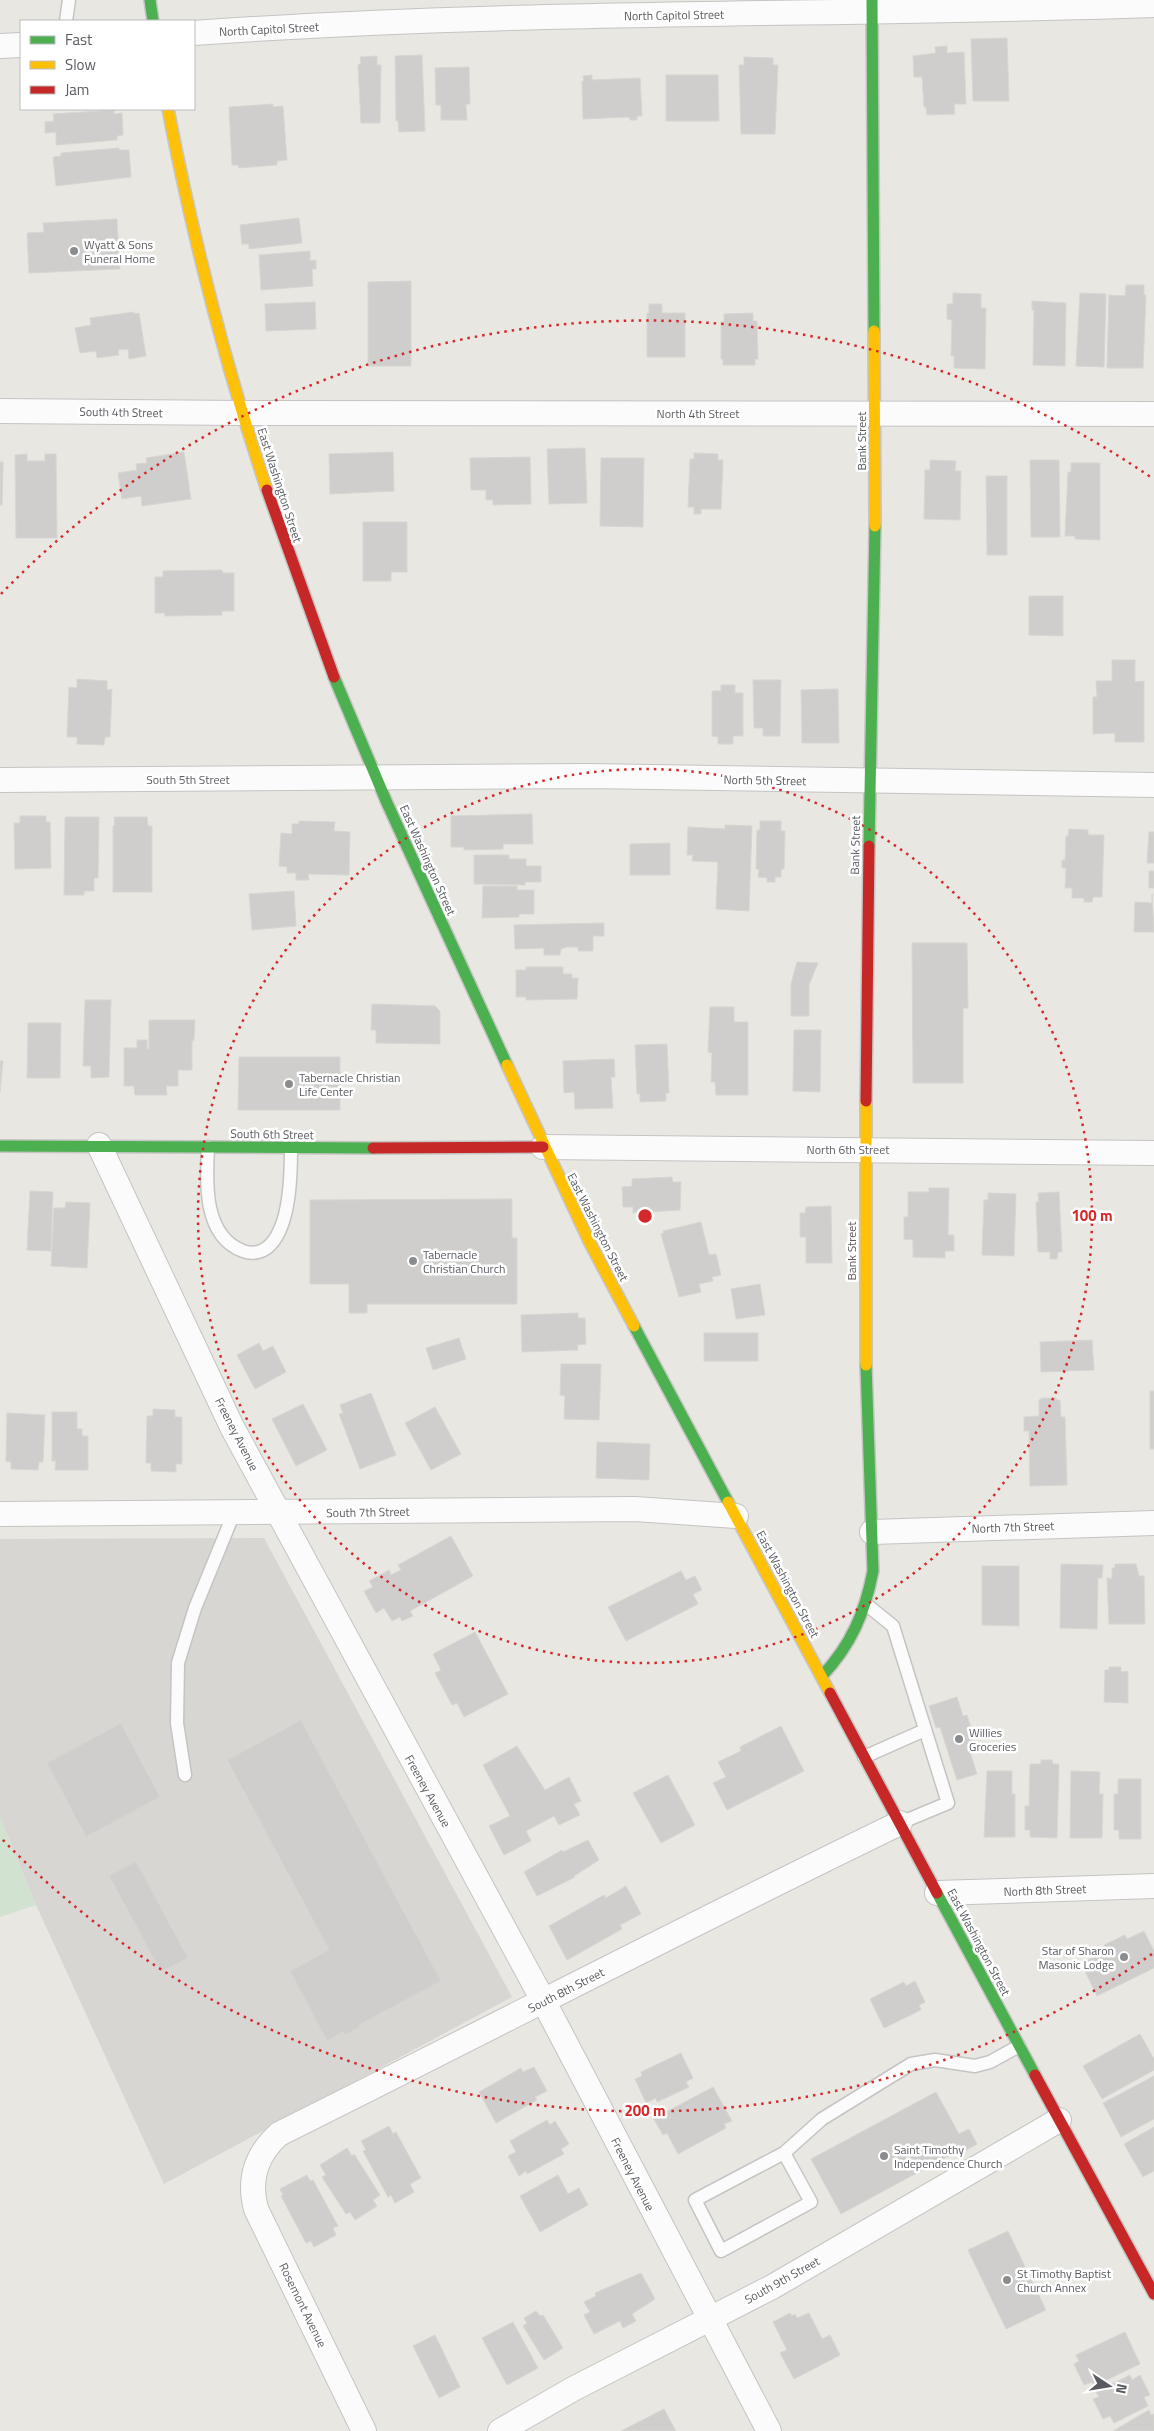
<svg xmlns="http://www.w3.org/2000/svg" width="1154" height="2431" font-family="'Titillium Web',sans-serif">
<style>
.industrial{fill:#d7d6d2}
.green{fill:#d1e3d0}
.building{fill:#cfcecc;stroke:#d7d6d2}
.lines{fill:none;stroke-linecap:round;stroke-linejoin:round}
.lane-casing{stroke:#c5c4c3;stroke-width:15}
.street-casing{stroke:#c5c4c3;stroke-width:26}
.fast-casing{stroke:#c5c5c4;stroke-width:14}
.slow-casing{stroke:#c5c5c4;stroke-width:14}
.jam-casing{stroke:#c5c5c4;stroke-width:14}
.lane{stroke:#fcfbfb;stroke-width:12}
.street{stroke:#fcfbfb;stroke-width:24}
.fast{stroke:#4caf50;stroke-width:11}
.slow{stroke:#ffc107;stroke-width:11}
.jam{stroke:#c62828;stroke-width:11}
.ring{fill:none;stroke:#d62828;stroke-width:2.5;stroke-dasharray:2.5 5}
.poi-dot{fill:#8b8c8e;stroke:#fff;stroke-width:2}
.labels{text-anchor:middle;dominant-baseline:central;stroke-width:5;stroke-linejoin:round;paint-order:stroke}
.street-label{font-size:12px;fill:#595b60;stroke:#fff}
.poi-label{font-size:12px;fill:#595b60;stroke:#fff;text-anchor:start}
.centre{fill:#d62828;stroke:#fff;stroke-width:2.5}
.ring-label{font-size:15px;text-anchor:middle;font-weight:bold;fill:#d62828;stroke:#fff;stroke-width:5;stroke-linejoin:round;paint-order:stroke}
</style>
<rect width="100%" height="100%" fill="#e8e7e2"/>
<path class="industrial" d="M264 1538 512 1997 164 2184 36 1905 0 1817V1539Z"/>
<path class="green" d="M0 1817 36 1905 0 1917Z"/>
<g class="building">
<path d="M1007 38 1009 101H973L971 39Z"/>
<path d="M947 46V53L964 52 966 104H954L955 114 927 115 926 107H924L922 77H914L913 56 936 53 935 47Z"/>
<path d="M422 55 425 131 399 132 398 121H396L395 56Z"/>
<path d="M377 56V65H381L380 123H361L358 65 361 64 360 57Z"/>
<path d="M744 57 773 58V65H778L775 134H741L739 65H744Z"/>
<path d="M469 67 470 104H466L467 120H441V105H436L435 68Z"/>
<path d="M592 75V80L640 78 642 116H637V120H630L629 117 583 119 582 81H584L583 76Z"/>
<path d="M666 75H718L719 121H666Z"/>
<path d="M273 104V107L283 106 287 160 277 161V165L239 168 238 165H232L229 107Z"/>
<path d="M114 110V114L122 113 123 135 117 136V140L56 145V132L45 133V122L54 121 53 114Z"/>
<path d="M119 148V150H129L131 177 56 186 53 157 61 156V153Z"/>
<path d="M299 218 302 243 249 249V244H242L240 225Z"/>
<path d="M117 219 120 269 29 273 27 233 44 232 43 223Z"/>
<path d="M310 251V261L316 260V269H312L313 286 261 290 259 255Z"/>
<path d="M411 281V366H368V282Z"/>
<path d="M1126 285H1144V295H1146L1143 368H1107L1109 295 1125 296Z"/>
<path d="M953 293 981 294V308H986L985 369 954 368V356H951L952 320 947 319V304H953Z"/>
<path d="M1080 293 1106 294 1104 367 1076 366Z"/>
<path d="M1032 301 1066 303 1065 366 1033 365 1034 310H1032Z"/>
<path d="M315 302 316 329 266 331 265 304Z"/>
<path d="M649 304H662V313H685V357H647V313H649Z"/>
<path d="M134 312V314L139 313 146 356 129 359 128 349 118 350 119 355 97 358 96 351 80 353 75 328 91 325 90 318Z"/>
<path d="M753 313V321H757L758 359H755V365H723V359H721V322H724V314Z"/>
<path d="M585 448 587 503 549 504 547 449Z"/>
<path d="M184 452 191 499 142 506 141 496 122 499 118 473 137 470 136 464 147 463 146 458Z"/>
<path d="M393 452 394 491 330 494 329 454Z"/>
<path d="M694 453 718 454V460H723L721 509H701V514H694V507H688L690 459H694Z"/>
<path d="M27 454V461H45V454H56L57 538H16L15 455Z"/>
<path d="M530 457 531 504 493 505V500H486V490H471L470 458Z"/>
<path d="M601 458H644L643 527 600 526Z"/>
<path d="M930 460 956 461 955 471H961L960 520 924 519 925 470H930Z"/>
<path d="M1030 460H1059L1060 537H1031Z"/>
<path d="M0 462H3L2 505H0Z"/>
<path d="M1071 463H1100V540L1075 539V536H1065L1068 472H1071Z"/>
<path d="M986 476H1007V555H987Z"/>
<path d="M363 522H407V572H391V581H363Z"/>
<path d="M222 570 223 573H234V611H222V615L165 616V613H155V577H163V571Z"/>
<path d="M1029 596H1063V636L1029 635Z"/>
<path d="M1112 660H1135V682L1144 681V742H1115V733L1093 734V697H1097L1096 681H1112Z"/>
<path d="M77 679 107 681V690L112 689 110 737H105L104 745 77 744V737H67L69 687 77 688Z"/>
<path d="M753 680H781L780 736H763V728H754Z"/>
<path d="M721 685H735V693H743V736H733V744H718V737L712 736V691H721Z"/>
<path d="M838 689 839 743H802L801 690Z"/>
<path d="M532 814 533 844H503V849L464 850V847H451V816Z"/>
<path d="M20 816H46V822H50L51 868 15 869 14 823H20Z"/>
<path d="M65 817H99L98 878H94V891H84V895H64Z"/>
<path d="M114 817H147L148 826H152V892H113V826H115Z"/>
<path d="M299 821 335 822 334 831 350 832 349 875 308 874 309 880H296V873H287V867L279 866 281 833 292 834V824H299Z"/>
<path d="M760 821H781V831H785L784 869H781V877H775V882H767V878L758 877 759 869H756L757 830H760Z"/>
<path d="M725 825 752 826 749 911 716 909 718 862 692 861 693 855H687L688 827 725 829Z"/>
<path d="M1069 829 1088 830V835H1104L1102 897H1093L1092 902H1084V898H1072V888H1065L1066 868H1062V860H1065L1066 836H1068Z"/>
<path d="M1149 832H1154V863H1147Z"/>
<path d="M670 843V875H630V844Z"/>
<path d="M474 855H509V859H526V866H541V882H525V885L474 884Z"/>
<rect x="1149" y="871" width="5" height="17"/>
<path d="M483 886H517V890H534V914H519V917L482 918Z"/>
<path d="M294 891 296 926 252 930 249 894Z"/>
<path d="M1152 894 1154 932H1134L1135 902 1152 903Z"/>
<path d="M604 923V936H593V951H578V947H567L561 949 560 955H544V948L515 949 514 925Z"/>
<path d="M912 943H967L968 1008H963V1083H913Z"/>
<path d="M797 962 818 963 809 985V1016H791V984Z"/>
<path d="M526 967H563V974H572V978H578L577 999 526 1000V997H516V970H526Z"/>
<path d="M85 1000H111L109 1077 91 1078V1066H83Z"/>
<path d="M372 1004 435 1006 440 1011V1044L376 1043V1030H371Z"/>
<path d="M710 1007H734V1022H748V1095H716L715 1082H711L712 1053 708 1052Z"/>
<path d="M149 1020H195L194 1040 192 1041V1070H178V1086H166L167 1095H135L134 1086H124V1048H137V1040H147V1049H149Z"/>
<path d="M28 1023H61L60 1078H27Z"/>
<path d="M794 1030H821L820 1092 793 1091Z"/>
<path d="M667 1044 669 1093H666V1101L640 1102V1094H637L635 1045Z"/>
<path d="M239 1057H340V1110H238Z"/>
<path d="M614 1059 615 1077H611L613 1108 575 1109 574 1092 564 1093 563 1061Z"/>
<path d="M0 1061H3L0 1092Z"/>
<path d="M672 1177 673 1182H681L680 1210 633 1213V1207H623L622 1187 632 1186V1179Z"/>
<path d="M929 1188H949L948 1235H954V1251H945V1258L913 1257V1240L904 1239V1217H908V1192H929Z"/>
<path d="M30 1191 53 1192 51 1251 27 1250Z"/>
<path d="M1059 1192 1062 1252H1058L1057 1259H1050V1252H1038L1036 1202H1039L1038 1193Z"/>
<path d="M988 1193 1016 1194 1014 1256 982 1255 984 1200H988Z"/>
<path d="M512 1199V1238H517V1304H367V1313H349V1284H310V1200Z"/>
<path d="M66 1202 90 1203 87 1268 51 1266 54 1208H65Z"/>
<path d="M831 1206 832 1263H806V1237H800V1213H805L806 1207Z"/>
<path d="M701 1222 709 1255 716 1254 721 1275 712 1277 713 1281 699 1284 701 1292 679 1297 661 1234 664 1233 663 1231Z"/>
<path d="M760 1284 765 1315 736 1319 731 1289Z"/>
<path d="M578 1313V1318H585L586 1344 577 1345 578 1350 522 1352 521 1315Z"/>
<rect x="704" y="1333" width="54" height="28"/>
<path d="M459 1338 466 1359 433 1370 426 1348Z"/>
<path d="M1092 1340 1094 1370 1041 1372 1040 1342Z"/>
<path d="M259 1343 263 1351 273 1346 286 1372 255 1389 237 1355Z"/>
<path d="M561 1364H601L599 1420 564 1419 565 1396 560 1395Z"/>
<rect x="1150" y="1391" width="4" height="58"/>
<path d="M371 1393 396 1455 360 1469 339 1414 343 1413 340 1405Z"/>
<path d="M1042 1398H1056V1400H1060L1061 1417H1065L1067 1485 1030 1486 1029 1431H1024V1417L1039 1416V1400Z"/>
<path d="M303 1404 327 1450 296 1466 272 1419Z"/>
<path d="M435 1407 461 1454 431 1470 405 1423Z"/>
<path d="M153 1409 175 1410V1417H182V1464H176V1472L151 1471V1463H146L147 1416H153Z"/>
<path d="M52 1412H77V1429H82V1436H88V1470H55L56 1461H52Z"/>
<path d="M7 1413 45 1415 43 1462H39L38 1470 11 1469V1462L6 1461Z"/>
<path d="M597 1442 650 1444 649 1480 596 1478Z"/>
<path d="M451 1536 473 1576 410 1611 413 1616 402 1621 400 1617 392 1621 384 1608 376 1613 364 1591 373 1587 369 1581 389 1570 391 1575 401 1570 398 1565Z"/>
<path d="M1061 1564 1103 1565 1102 1578H1098L1097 1629 1060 1628Z"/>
<path d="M1115 1564H1136L1139 1576H1144L1145 1624H1109L1107 1578 1112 1579V1568H1115Z"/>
<path d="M982 1566H1019V1626L982 1625Z"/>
<path d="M681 1571 686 1580 695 1576 702 1590 693 1594 698 1604 626 1641 608 1607Z"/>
<path d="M475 1632 508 1694 464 1717 457 1703 452 1705 435 1673 441 1670 433 1654Z"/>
<path d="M1109 1667H1121V1672L1128 1671V1703L1104 1702 1105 1670H1109Z"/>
<path d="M957 1697 963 1716 967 1715 978 1750 970 1752 977 1774 957 1780 940 1727 936 1728 929 1706Z"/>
<path d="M301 1720 441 1981 359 2025 360 2027 345 2035 343 2032 327 2041 290 1971 329 1950 227 1760Z"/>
<path d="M121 1723 160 1797 86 1837 47 1763Z"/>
<path d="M781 1726 804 1771 727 1810 713 1783 726 1777 718 1762 741 1751 740 1747Z"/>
<path d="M517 1746 545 1790 569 1777 581 1801 574 1804 580 1815 559 1825 554 1816 526 1831 531 1841 504 1855 489 1826 510 1816 483 1765Z"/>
<path d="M1041 1760H1052L1053 1764H1059L1057 1838 1030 1837V1830H1025V1806H1029L1030 1764H1041Z"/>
<path d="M987 1771H1012V1794H1015V1837H984Z"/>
<path d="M1071 1771 1100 1772 1099 1794H1103L1102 1838H1070Z"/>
<path d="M668 1775 695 1825 661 1843 633 1793Z"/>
<path d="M1118 1779H1141V1839H1119V1830H1114V1794H1118Z"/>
<path d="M588 1840 599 1860 574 1876 575 1877 537 1896 524 1872 562 1850 563 1852Z"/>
<path d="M136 1861 188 1958 161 1972 109 1876Z"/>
<path d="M626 1886 641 1914 620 1925 622 1929 567 1960 549 1926 604 1895 606 1898Z"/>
<path d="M1144 1931 1154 1951V1968L1097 1996 1081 1963 1107 1951 1104 1945 1125 1935 1127 1939Z"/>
<path d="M915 1981 925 2002 919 2005 921 2010 884 2028 870 1999 904 1982 906 1986Z"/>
<path d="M1140 2034 1154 2059V2070L1102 2099 1083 2066Z"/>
<path d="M681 2053 693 2078 686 2082 689 2087 657 2102 656 2098 646 2103 635 2079 642 2076 641 2072Z"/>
<path d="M534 2067 547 2091 535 2097 537 2100 496 2123 479 2092 521 2068 523 2072Z"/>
<path d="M1154 2076V2119L1121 2137 1103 2103Z"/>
<path d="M713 2087 732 2121 724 2124 726 2128 678 2154 667 2133 663 2135 652 2116 666 2108 668 2111Z"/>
<path d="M936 2092 959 2134 969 2129 977 2144 963 2152 961 2149 841 2214 811 2159Z"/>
<path d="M547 2120 550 2125 555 2121 569 2144 561 2149 564 2154 527 2174 526 2171 519 2176 508 2156 516 2152 510 2141Z"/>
<path d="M389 2126 393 2134 396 2132 421 2178 410 2184 414 2192 395 2203 391 2195 388 2197 363 2151 366 2150 361 2141Z"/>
<path d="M1154 2127V2171L1143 2177 1124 2144Z"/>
<path d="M347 2148 352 2156 354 2154 380 2195 373 2200 377 2206 355 2220 350 2212 346 2214 322 2177 326 2175 320 2165Z"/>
<path d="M307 2175 310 2181 313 2180 338 2226 333 2228 336 2235 314 2247 311 2241 306 2243 281 2196 283 2195 280 2189Z"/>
<path d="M558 2175 568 2194 579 2188 588 2205 540 2232 520 2196Z"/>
<path d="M1008 2231 1046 2310 1006 2329 968 2250Z"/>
<path d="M641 2273 655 2299 632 2314 636 2321 623 2328 620 2321 594 2334 584 2315 590 2312 584 2302 596 2296 595 2293Z"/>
<path d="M536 2311 540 2316 543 2315 563 2348 544 2360 523 2326 527 2323 524 2318Z"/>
<path d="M790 2313 792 2316 795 2314 797 2318 809 2313 822 2339 830 2335 840 2355 794 2379 780 2353 787 2350 773 2322Z"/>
<path d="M513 2322 538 2368 507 2385 482 2338Z"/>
<path d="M1125 2332 1140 2364 1094 2386 1092 2382 1084 2385 1074 2364 1079 2361 1076 2355Z"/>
<path d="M435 2335 460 2387 439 2398 413 2346Z"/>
<path d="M1130 2375 1132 2380 1140 2375 1150 2395 1144 2397 1148 2406 1114 2423 1110 2416 1103 2419 1093 2399 1099 2397 1096 2392Z"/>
<path d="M664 2409 676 2431H621Z"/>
<path d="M1149 2410 1151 2415 1154 2414V2431H1113Z"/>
</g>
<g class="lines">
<defs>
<g id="lane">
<path d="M66 21 69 0"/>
<path d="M208 1147C206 1182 203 1236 243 1251 253 1255 264 1252 271 1244 290 1223 291 1176 291 1148"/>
<path d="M867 1605 893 1626 948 1803 900 1823"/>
<path d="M864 1757 925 1730"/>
<path d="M185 1775 177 1723 178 1663 195 1608 234 1513"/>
<path d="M784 2153 811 2202 721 2251 695 2200 784 2153 822 2119 911 2064 935 2060 975 2066 990 2062 1019 2046"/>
</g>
<g id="street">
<path d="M194 33C513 10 834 16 1154 5"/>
<path d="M0 46 21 45"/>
<path d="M0 411 242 413 1154 414"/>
<path d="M0 780 588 776 1154 785"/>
<path d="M99 1145 232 1427 544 2002 769 2431"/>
<path d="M543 1147 1154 1153"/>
<path d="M0 1514 635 1509 736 1516"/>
<path d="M872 1532 1154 1523"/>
<path d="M937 1893 1154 1886"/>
<path d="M364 2431 256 2209C248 2179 256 2155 279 2134 486 2031 691 1924 900 1823"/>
<path d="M500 2431 573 2389 772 2287 1059 2120"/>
</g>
<g id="fast">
<path d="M150 0 153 21"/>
<path d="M872 0 874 331"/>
<path d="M334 677 387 803 507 1065"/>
<path d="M869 846 875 526"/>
<path d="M0 1146 373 1148"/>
<path d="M634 1326 728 1502"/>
<path d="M822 1676C851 1645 865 1613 873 1571L866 1365"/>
<path d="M937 1893 1035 2075"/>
</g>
<g id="slow">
<path d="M168 109C193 238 225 365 267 490"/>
<path d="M874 331 875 526"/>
<path d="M507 1065 590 1243 634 1326"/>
<path d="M866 1365V1101"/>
<path d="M728 1502 830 1693"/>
</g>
<g id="jam">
<path d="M267 490 334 677"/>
<path d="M866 1101 869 846"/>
<path d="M373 1148 543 1147"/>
<path d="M830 1693 937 1893"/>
<path d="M1035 2075 1154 2294"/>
</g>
</defs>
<use href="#lane" class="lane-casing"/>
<use href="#street" class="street-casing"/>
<use href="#fast" class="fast-casing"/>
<use href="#slow" class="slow-casing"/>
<use href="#jam" class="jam-casing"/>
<use href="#lane" class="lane"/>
<use href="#street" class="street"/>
<use href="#fast" class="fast"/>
<use href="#slow" class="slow"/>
<use href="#jam" class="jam"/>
</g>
<g class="ring">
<circle cx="645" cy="1216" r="447"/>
<path d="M1152 1954A895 895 0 0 1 1 1838M1 594A895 895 0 0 1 1152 478"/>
</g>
<g class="poi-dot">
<circle cx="74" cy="251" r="5"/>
<circle cx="289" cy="1084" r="5"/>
<circle cx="413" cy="1261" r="5"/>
<circle cx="959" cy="1739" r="5"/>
<circle cx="1124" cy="1957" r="5"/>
<circle cx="884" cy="2156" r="5"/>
<circle cx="1007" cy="2280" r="5"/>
</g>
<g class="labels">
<g class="street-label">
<text transform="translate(674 15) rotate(-1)">North Capitol Street</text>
<text transform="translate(269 29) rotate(-3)">North Capitol Street</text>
<text transform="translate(121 412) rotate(1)">South 4th Street</text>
<text x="698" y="413">North 4th Street</text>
<text transform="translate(861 441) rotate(-90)">Bank Street</text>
<text transform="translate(280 485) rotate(72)">East Washington Street</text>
<text x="188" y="779">South 5th Street</text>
<text transform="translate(765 780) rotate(1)">North 5th Street</text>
<text transform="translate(855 845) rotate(-89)">Bank Street</text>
<text transform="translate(428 860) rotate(66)">East Washington Street</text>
<text transform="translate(272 1134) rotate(1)">South 6th Street</text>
<text x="848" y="1149">North 6th Street</text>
<text transform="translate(598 1227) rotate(63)">East Washington Street</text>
<text transform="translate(851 1251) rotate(-90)">Bank Street</text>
<text transform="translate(237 1434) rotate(63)">Freeney Avenue</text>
<text transform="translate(368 1512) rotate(-1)">South 7th Street</text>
<text transform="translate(1013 1527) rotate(-2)">North 7th Street</text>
<text transform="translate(788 1584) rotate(62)">East Washington Street</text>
<text transform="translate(428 1791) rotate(61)">Freeney Avenue</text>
<text transform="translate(1045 1890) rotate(-2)">North 8th Street</text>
<text transform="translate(979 1942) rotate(62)">East Washington Street</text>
<text transform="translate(566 1990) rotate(-27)">South 8th Street</text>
<text transform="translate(633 2174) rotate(63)">Freeney Avenue</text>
<text transform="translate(782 2280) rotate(-29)">South 9th Street</text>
<text transform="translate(303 2305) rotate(64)">Rosemont Avenue</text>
</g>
<g class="poi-label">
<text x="84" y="244">Wyatt &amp; Sons<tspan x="84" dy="14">Funeral Home</tspan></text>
<text x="299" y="1077">Tabernacle Christian<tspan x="299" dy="14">Life Center</tspan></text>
<text x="423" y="1254">Tabernacle<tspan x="423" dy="14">Christian Church</tspan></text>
<text x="969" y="1732">Willies<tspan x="969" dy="14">Groceries</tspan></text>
<text x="1114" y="1950" text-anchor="end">Star of Sharon<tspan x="1114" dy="14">Masonic Lodge</tspan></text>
<text x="894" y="2149">Saint Timothy<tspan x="894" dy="14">Independence Church</tspan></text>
<text x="1017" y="2273">St Timothy Baptist<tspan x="1017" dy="14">Church Annex</tspan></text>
</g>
</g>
<circle cx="645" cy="1216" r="8" class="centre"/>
<g class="ring-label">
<text x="1092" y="1221">100 m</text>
<text x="645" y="2116">200 m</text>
</g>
<rect x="20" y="20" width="175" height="90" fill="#ffffff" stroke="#bdbdbf"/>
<rect x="30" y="36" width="25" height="8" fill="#4caf50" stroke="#bdbdbf"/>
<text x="65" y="45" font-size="15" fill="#595b60">Fast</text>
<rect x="30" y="61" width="25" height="8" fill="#ffc107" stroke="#bdbdbf"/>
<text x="65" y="70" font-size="15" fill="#595b60">Slow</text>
<rect x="30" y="86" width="25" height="8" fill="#c62828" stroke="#bdbdbf"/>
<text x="65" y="95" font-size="15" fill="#595b60">Jam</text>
<g transform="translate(1109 2386) rotate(102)" stroke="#ffffff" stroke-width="4" paint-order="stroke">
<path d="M0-4L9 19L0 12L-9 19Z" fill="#595b60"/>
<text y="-8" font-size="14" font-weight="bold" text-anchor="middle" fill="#595b60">N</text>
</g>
</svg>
